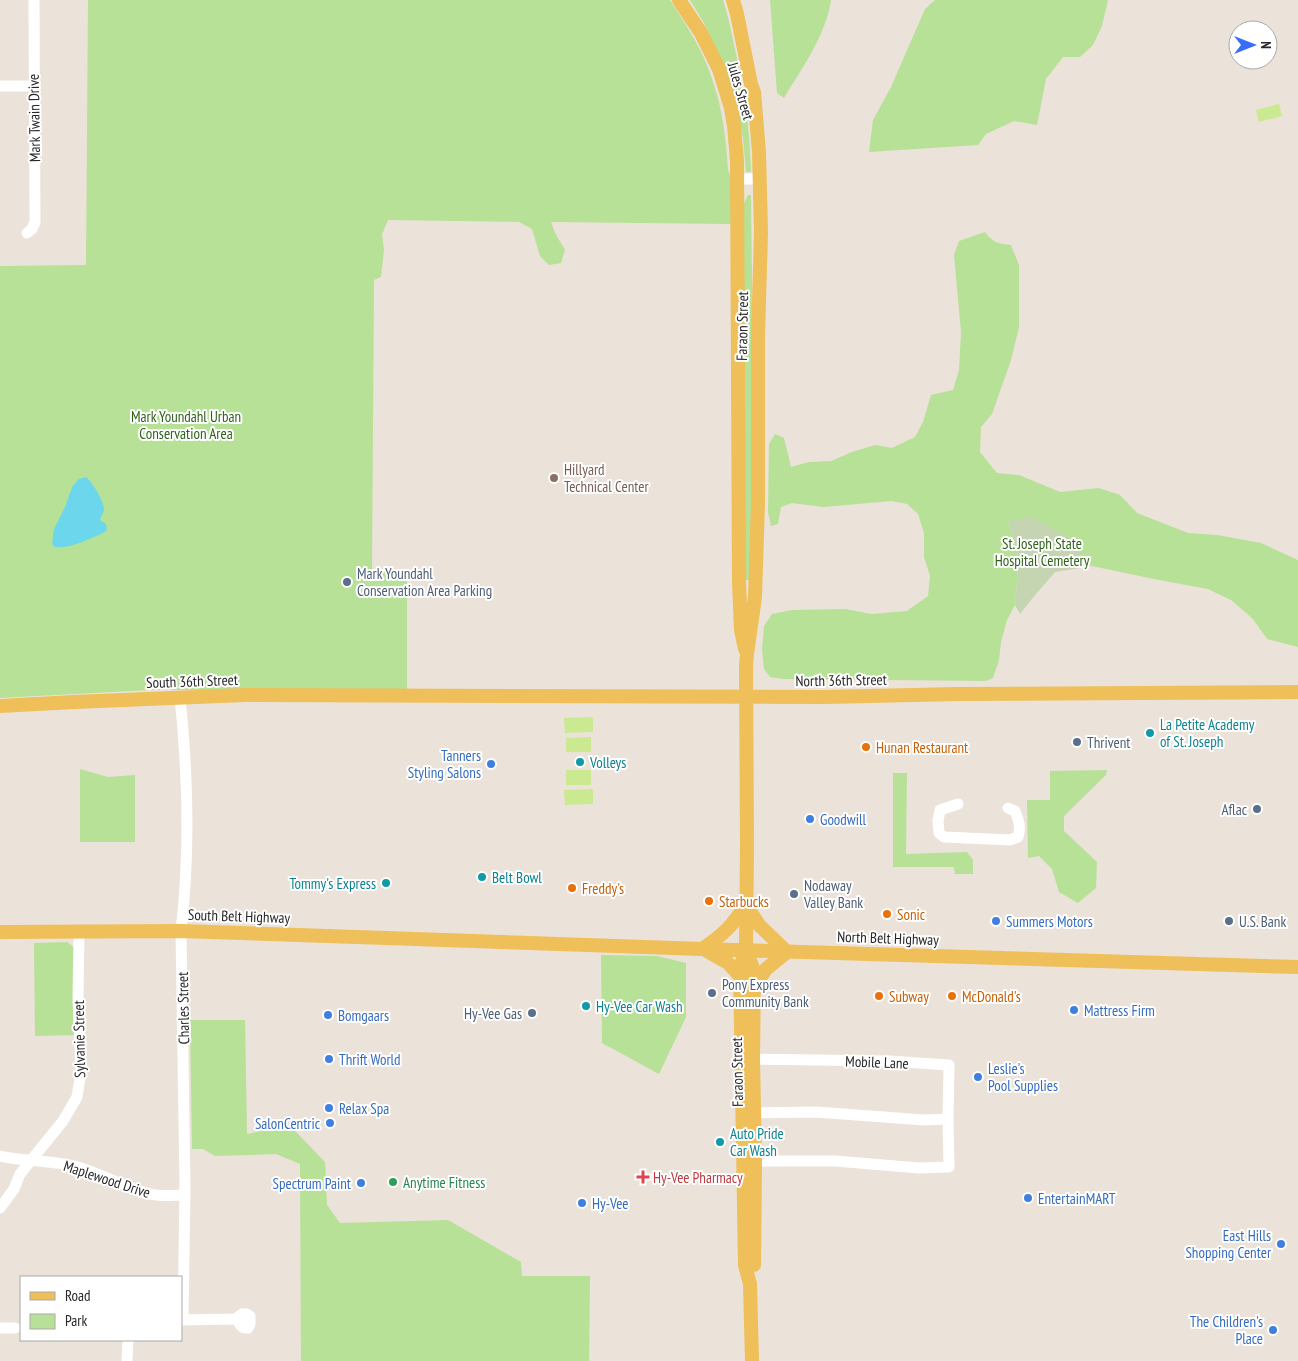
<svg xmlns="http://www.w3.org/2000/svg" width="1298" height="1361" font-family="'PT Sans Narrow',sans-serif">
<style>
.green{fill:#b6e196}
.cemetery{fill:#c5d4b1}
.pitch{fill:#cbe991}
.water{fill:#6cd6ed}
.lines{fill:none;stroke-linecap:round;stroke-linejoin:round}
.minor{stroke:#fff;stroke-width:11}
.major{stroke:#efbf5a;stroke-width:14}
.education-dot{fill:#8d6e63;stroke:#fff;stroke-width:2}
.service-dot{fill:#5c6f8a;stroke:#fff;stroke-width:2}
.culture-dot{fill:#0f9aa8;stroke:#fff;stroke-width:2}
.food-dot{fill:#e8710a;stroke:#fff;stroke-width:2}
.shop-dot{fill:#3f7fe0;stroke:#fff;stroke-width:2}
.health-dot{fill:#e0444e;stroke:#fff;stroke-width:2}
.leisure-dot{fill:#2e9e5b;stroke:#fff;stroke-width:2}
.labels{text-anchor:middle;dominant-baseline:central;stroke-width:4;stroke-linejoin:round;paint-order:stroke}
.street-label{font-size:15px;fill:#282828;stroke:#fff}
.park-label{font-size:15px;fill:#2f631a;stroke:#fff}
.education-label{font-size:15px;fill:#785e54;stroke:#fff;text-anchor:start}
.service-label{font-size:15px;fill:#4e5e75;stroke:#fff;text-anchor:start}
.culture-label{font-size:15px;fill:#0d838f;stroke:#fff;text-anchor:start}
.food-label{font-size:15px;fill:#c56008;stroke:#fff;text-anchor:start}
.shop-label{font-size:15px;fill:#366cbe;stroke:#fff;text-anchor:start}
.health-label{font-size:15px;fill:#be3a42;stroke:#fff;text-anchor:start}
.leisure-label{font-size:15px;fill:#27864d;stroke:#fff;text-anchor:start}
</style>
<rect width="100%" height="100%" fill="#ebe2d9"/>
<g class="green">
<path d="M88 0H670C687 26 704 52 713 82 723 110 726 141 728 170L731 177 732 224 551 222 555 233 565 250 561 263 549 265 540 256 532 229 519 222 388 220 382 234 384 250 381 277 374 280 372 571H407V690H150L0 698V266L86 265Z"/>
<path d="M690 0H723C728 15 731 30 734 45 744 87 750 129 751 172H746L743 138 738 113 716 49 704 23Z"/>
<path d="M770 0H831C826 35 802 68 784 98L777 93Z"/>
<path d="M935 0H1108L1102 26 1093 45 1080 57H1063L1046 79 1037 125 1014 121 986 134 978 145 869 152 873 120 891 87 925 9Z"/>
<path d="M748 195H751L754 451 752 580H744V203Z"/>
<path d="M985 232C992 242 998 244 1011 245L1019 265V327L1011 360 992 414 981 427 980 452 997 473 1019 475 1060 492 1099 488 1120 495 1137 513 1188 533 1217 535 1261 543 1298 560V647L1267 639 1253 619 1231 600 1208 589 1154 579 1092 566 1082 555 1008 521 1019 559 1015 605 1007 620 1001 642 999 660 993 678 986 681 783 679 770 677 764 669 762 649 764 626 772 614 792 610 845 609 872 614 907 611 928 596 930 576 924 557V533L918 514 907 504 892 501 823 507 792 503 781 507 778 524 771 526 768 512 769 444 775 434 784 438 791 467 809 462 831 461 852 452 875 445 892 448 915 437 923 422 931 395 953 390 959 370 961 332 954 255 959 241Z"/>
<path d="M80 769 108 777 135 775V842H80Z"/>
<path d="M1107 770 1106 775 1064 816V831L1097 862 1096 888 1078 903 1059 892 1052 869 1039 856 1028 858 1027 800H1050V771Z"/>
<path d="M893 773H907L906 854 967 852 973 860V874H955L954 867H893Z"/>
<path d="M67 942 75 948 76 1035 35 1036 34 943Z"/>
<path d="M601 955 657 956 686 963V1017L659 1074 602 1043Z"/>
<path d="M190 1020H245L247 1134 267 1130 295 1131 325 1162 327 1205 340 1223 448 1220 521 1262 522 1276H590L589 1361H301L300 1164 276 1154 215 1156 203 1149H192Z"/>
</g>
<path class="cemetery" d="M1032 517 1068 537 1082 555 1092 566 1055 572 1031 600 1020 614 1015 605 1019 559 1008 521Z"/>
<g class="pitch">
<path d="M1279 104 1282 116 1259 122 1256 110Z"/>
<path d="M593 717V732L565 733 564 718Z"/>
<path d="M591 737V752H566V738Z"/>
<rect x="566" y="770" width="25" height="15"/>
<path d="M593 789V804L565 805 564 790Z"/>
</g>
<path class="water" d="M86 477C92 482 104 501 104 509 104 513 101 515 100 520L106 524 107 530C102 534 96 536 89 539 77 544 68 548 55 547L52 544 54 529 65 507 72 487 79 479Z"/>
<g class="lines">
<g class="minor">
<path d="M0 86H33"/>
<path d="M737 179H760"/>
<path d="M27 233 32 229 35 222 34 0"/>
<path d="M180 697C188 774 190 854 181 931L185 1187 183 1320"/>
<path d="M958 804 940 810 938 821 939 833 944 837 1010 840 1018 837C1021 827 1019 821 1015 811L1008 808"/>
<path d="M753 1059 889 1061 949 1065 948 1119 949 1167 919 1168 835 1161H755"/>
<path d="M754 1113 816 1112 924 1120 948 1119"/>
<path d="M0 1156C27 1162 55 1160 81 1168 105 1175 126 1189 150 1194 161 1197 174 1195 185 1195"/>
<path d="M0 1208 14 1189 20 1174 63 1121 77 1097 81 1072 78 998 79 931"/>
<path d="M242 1314H247L250 1316V1324L248 1328C241 1329 237 1322 239 1316Z"/>
<path d="M181 1320 238 1319"/>
<path d="M0 1328H15"/>
<path d="M127 1361 128 1340"/>
</g>
<g class="major">
<path d="M679 0 701 33 719 69 731 108 734 126 737 160 739 582 741 630 745 649"/>
<path d="M733 0 737 14 751 84 754 92 759 152 761 232 758 336V503L755 597 747 654 746 666 747 846 746 950 740 968 745 1265 750 1284 752 1361"/>
<path d="M0 706 74 702 245 695 824 697 958 694 1298 692"/>
<path d="M0 932 181 931 702 949 1298 967"/>
<path d="M702 949C723 935 732 926 746 905L759 925 787 952 766 969 754 987"/>
<path d="M746 950 754 971 753 1059 755 1161 754 1265"/>
<path d="M707 951 728 963 740 976"/>
</g>
</g>
<circle class="education-dot" cx="554" cy="478" r="5"/>
<g class="service-dot">
<circle cx="347" cy="582" r="5"/>
<circle cx="1077" cy="742" r="5"/>
<circle cx="1257" cy="809" r="5"/>
<circle cx="794" cy="894" r="5"/>
<circle cx="1229" cy="921" r="5"/>
<circle cx="712" cy="993" r="5"/>
<circle cx="532" cy="1013" r="5"/>
</g>
<g class="culture-dot">
<circle cx="1150" cy="733" r="5"/>
<circle cx="580" cy="762" r="5"/>
<circle cx="482" cy="877" r="5"/>
<circle cx="386" cy="883" r="5"/>
<circle cx="586" cy="1006" r="5"/>
<circle cx="720" cy="1142" r="5"/>
</g>
<g class="food-dot">
<circle cx="866" cy="747" r="5"/>
<circle cx="572" cy="888" r="5"/>
<circle cx="709" cy="901" r="5"/>
<circle cx="887" cy="914" r="5"/>
<circle cx="879" cy="996" r="5"/>
<circle cx="952" cy="996" r="5"/>
</g>
<g class="shop-dot">
<circle cx="491" cy="764" r="5"/>
<circle cx="810" cy="819" r="5"/>
<circle cx="996" cy="921" r="5"/>
<circle cx="1074" cy="1010" r="5"/>
<circle cx="328" cy="1015" r="5"/>
<circle cx="329" cy="1059" r="5"/>
<circle cx="978" cy="1077" r="5"/>
<circle cx="329" cy="1108" r="5"/>
<circle cx="330" cy="1123" r="5"/>
<circle cx="361" cy="1183" r="5"/>
<circle cx="1028" cy="1198" r="5"/>
<circle cx="582" cy="1203" r="5"/>
<circle cx="1281" cy="1244" r="5"/>
<circle cx="1273" cy="1330" r="5"/>
</g>
<path class="health-dot" d="M640.5 1169.5h5v5h5v5h-5v5h-5v-5h-5v-5h5z"/>
<circle class="leisure-dot" cx="393" cy="1182" r="5"/>
<g class="labels">
<g class="street-label">
<text transform="translate(741 91) rotate(74)">Jules Street</text>
<text transform="translate(34 118) rotate(-91)">Mark Twain Drive</text>
<text transform="translate(742 326) rotate(-89)">Faraon Street</text>
<text transform="translate(841 680) rotate(-1)">North 36th Street</text>
<text transform="translate(192 681) rotate(-2)">South 36th Street</text>
<text transform="translate(239 916) rotate(2)">South Belt Highway</text>
<text transform="translate(888 938) rotate(2)">North Belt Highway</text>
<text transform="translate(183 1008) rotate(-91)">Charles Street</text>
<text transform="translate(79 1039) rotate(-91)">Sylvanie Street</text>
<text transform="translate(877 1062) rotate(2)">Mobile Lane</text>
<text transform="translate(737 1072) rotate(-91)">Faraon Street</text>
<text transform="translate(107 1179) rotate(18)">Maplewood Drive</text>
</g>
<g class="park-label">
<text x="186" y="416">Mark Youndahl Urban<tspan x="186" dy="17">Conservation Area</tspan></text>
<text x="1042" y="543">St. Joseph State<tspan x="1042" dy="17">Hospital Cemetery</tspan></text>
</g>
<g class="education-label">
<text x="564" y="469">Hillyard<tspan x="564" dy="17">Technical Center</tspan></text>
</g>
<g class="service-label">
<text x="357" y="573">Mark Youndahl<tspan x="357" dy="17">Conservation Area Parking</tspan></text>
<text x="1087" y="742">Thrivent</text>
<text x="1247" y="809" text-anchor="end">Aflac</text>
<text x="804" y="885">Nodaway<tspan x="804" dy="17">Valley Bank</tspan></text>
<text x="1239" y="921">U.S. Bank</text>
<text x="722" y="984">Pony Express<tspan x="722" dy="17">Community Bank</tspan></text>
<text x="522" y="1013" text-anchor="end">Hy-Vee Gas</text>
</g>
<g class="culture-label">
<text x="1160" y="724">La Petite Academy<tspan x="1160" dy="17">of St. Joseph</tspan></text>
<text x="590" y="762">Volleys</text>
<text x="492" y="877">Belt Bowl</text>
<text x="376" y="883" text-anchor="end">Tommy's Express</text>
<text x="596" y="1006">Hy-Vee Car Wash</text>
<text x="730" y="1133">Auto Pride<tspan x="730" dy="17">Car Wash</tspan></text>
</g>
<g class="food-label">
<text x="876" y="747">Hunan Restaurant</text>
<text x="582" y="888">Freddy's</text>
<text x="719" y="901">Starbucks</text>
<text x="897" y="914">Sonic</text>
<text x="889" y="996">Subway</text>
<text x="962" y="996">McDonald's</text>
</g>
<g class="shop-label">
<text x="481" y="755" text-anchor="end">Tanners<tspan x="481" dy="17">Styling Salons</tspan></text>
<text x="820" y="819">Goodwill</text>
<text x="1006" y="921">Summers Motors</text>
<text x="1084" y="1010">Mattress Firm</text>
<text x="338" y="1015">Bomgaars</text>
<text x="339" y="1059">Thrift World</text>
<text x="988" y="1068">Leslie's<tspan x="988" dy="17">Pool Supplies</tspan></text>
<text x="339" y="1108">Relax Spa</text>
<text x="320" y="1123" text-anchor="end">SalonCentric</text>
<text x="351" y="1183" text-anchor="end">Spectrum Paint</text>
<text x="1038" y="1198">EntertainMART</text>
<text x="592" y="1203">Hy-Vee</text>
<text x="1271" y="1235" text-anchor="end">East Hills<tspan x="1271" dy="17">Shopping Center</tspan></text>
<text x="1263" y="1321" text-anchor="end">The Children's<tspan x="1263" dy="17">Place</tspan></text>
</g>
<g class="health-label">
<text x="653" y="1177">Hy-Vee Pharmacy</text>
</g>
<g class="leisure-label">
<text x="403" y="1182">Anytime Fitness</text>
</g>
</g>
<rect x="20" y="1276" width="162" height="65" fill="#ffffff" stroke="#a9a9a9"/>
<rect x="30" y="1292" width="25" height="8" fill="#efbf5a" stroke="#a9a9a9"/>
<text x="65" y="1301" font-size="15" fill="#282828">Road</text>
<rect x="30" y="1314" width="25" height="15" fill="#b6e196" stroke="#a9a9a9"/>
<text x="65" y="1326" font-size="15" fill="#282828">Park</text>
<g transform="translate(1253 45) rotate(90)"><circle r="24" fill="#ffffff" stroke="#a9a9a9"/>
<path d="M0-4L9 19L0 12L-9 19Z" fill="#396df8"/>
<text y="-8" font-size="14" font-weight="bold" text-anchor="middle" fill="#282828">N</text>
</g>
</svg>
